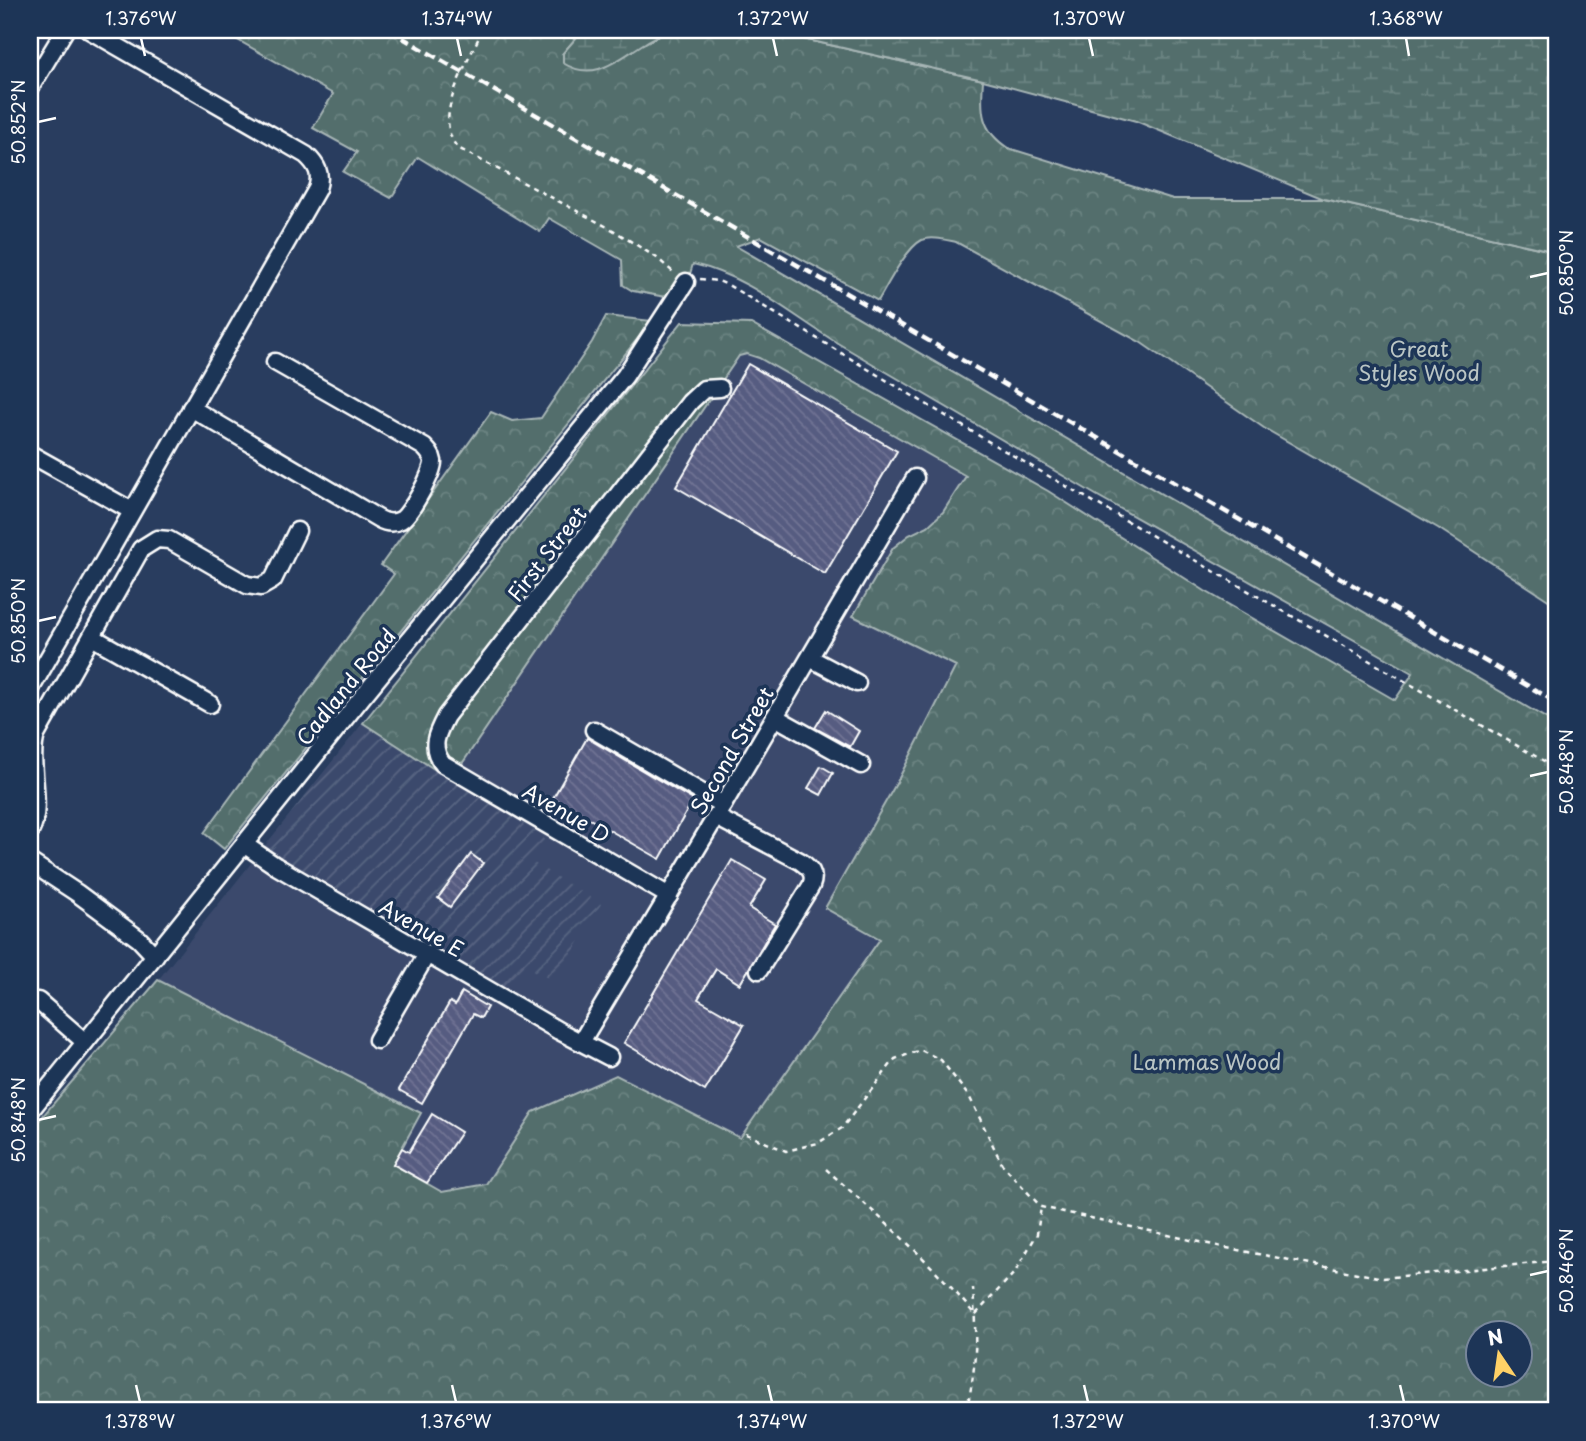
<svg xmlns="http://www.w3.org/2000/svg" width="1586" height="1441" font-family="'Playpen Sans',sans-serif">
<style>
.built{fill:#3b4a6c}
.industrial{fill:url(#industrial-furrows)}
.forest{fill:url(#forest-crowns);stroke:#a8b6b6;stroke-width:2;fill-rule:evenodd}
.wetland{fill:url(#wetland-marsh);stroke:#a8b6b6;stroke-width:2}
.building{fill:url(#building-back-hatch);stroke:#fff;stroke-width:2}
.lines{fill:none;stroke-linecap:round;stroke-linejoin:round}
.minor-casing{stroke:#fff;stroke-width:21}
.path{stroke:#fff;stroke-width:2.5;stroke-dasharray:5 5;stroke-linecap:butt}
.minor{stroke:#1d3557;stroke-width:16}
.rail{stroke:#fff;stroke-width:4.5;stroke-dasharray:10 5;stroke-linecap:butt}
.ticks{fill:none;stroke:#fff;stroke-width:2.5}
.labels{text-anchor:middle;dominant-baseline:central;stroke-width:7;stroke-linejoin:round;paint-order:stroke}
.park-label{font-size:21px;fill:#bac5c4;stroke:#1d3557}
.street-label{font-size:21px;fill:#fff;stroke:#1d3557}
.neatline{fill:none;stroke:#fff;stroke-width:2.5}
.ticks-label{font-size:18px;text-anchor:middle;fill:#fff}
</style>
<defs>
<pattern id="industrial-furrows" width="10" height="10" patternUnits="userSpaceOnUse" patternTransform="scale(1.75)"><rect width="10" height="10" fill="#3b4a6c"/><path d="M-1 1l2-2M0 10L10 0M9 11l2-2" fill="none" stroke="#586582"/></pattern>
<pattern id="forest-crowns" width="20" height="18" patternUnits="userSpaceOnUse" patternTransform="scale(1.75)"><rect width="20" height="18" fill="#526e6c"/><path d="M2 6a3 3 0 1 1 6 0M12 15a3 3 0 1 1 6 0" fill="none" stroke="#6c8482"/></pattern>
<pattern id="wetland-marsh" width="20" height="14" patternUnits="userSpaceOnUse" patternTransform="scale(1.75)"><rect width="20" height="14" fill="#526e6c"/><path d="M1 5h8M5 5V1M11 12h8M15 12V8" fill="none" stroke="#6c8482"/></pattern>
<pattern id="building-back-hatch" width="6" height="6" patternUnits="userSpaceOnUse" patternTransform="scale(1.75)"><rect width="6" height="6" fill="#575c81"/><path d="M-1 5l2 2M0 0l6 6M5-1l2 2" fill="none" stroke="#707494"/></pattern>
</defs>
<rect width="100%" height="100%" fill="#293d5f"/>
<filter id="ink" filterUnits="userSpaceOnUse"><feTurbulence type="fractalNoise" baseFrequency=".0143" numOctaves="2"/><feDisplacementMap in="SourceGraphic" scale="14" xChannelSelector="R" yChannelSelector="G"/><feConvolveMatrix kernelMatrix="1 2 1 2 8 2 1 2 1" color-interpolation-filters="sRGB"/></filter>
<g filter="url(#ink)">
<path class="built" d="M751 324 962 447 1048 491 897 782 825 908 880 939 740 1138 615 1075 533 1112 486 1184 442 1192 393 1164 420 1113 158 980 363 723 414 757Z"/>
<path class="industrial" d="M363 723 414 757 543 836 545 844 534 863 601 904 556 982 524 966 509 993 264 847Z"/>
<g class="forest">
<path d="M220 30H583L563 53 645 43 670 30H764L983 80C981 111 980 130 1008 148L1173 199H1324L1556 252V605L1438 528 1264 428 1140 342 956 242C946 240 932 236 922 240 906 248 887 286 878 301L761 237 736 246 1556 724V1411L30 1410V1131L158 980 421 1113 393 1164 442 1192 486 1184 533 1112 616 1075 740 1138 880 939 825 908 897 782 956 666 853 616 893 548 909 535 928 526 943 512 966 476 759 358 747 354 739 356 451 780 363 723 682 322 751 324 1048 491 1205 591 1395 700 1413 673 1096 495 839 344C791 315 748 276 693 264L682 300 633 291 623 285 622 260 549 218 540 232 418 157 391 198 343 172 357 152 313 128 333 94ZM1478 1332H1520V1374H1478Z"/>
<path d="M606 316 652 321 224 849 204 833 394 574 381 565 491 412 512 421 541 418 592 342Z"/>
</g>
<g class="wetland">
<path d="M583 30H670C662 34 653 38 645 43 618 59 595 83 563 63V53Z"/>
<path d="M764 30H1556V252L1324 199 1136 121 983 80Z"/>
</g>
<g class="building">
<path d="M748 364 897 451 825 574 676 487Z"/>
<path d="M826 710 859 731 850 747 815 728Z"/>
<path d="M587 738 693 800 660 859 553 798Z"/>
<path d="M821 766 833 773 821 795 808 788Z"/>
<path d="M471 854 483 863 450 907 438 898Z"/>
<path d="M732 860 766 880 749 908 775 924 740 984 716 969 698 999 744 1025 705 1091 624 1043Z"/>
<path d="M462 992 487 1007 481 1018 473 1014 422 1103 399 1090 450 1002 455 1005Z"/>
<path d="M432 1114 461 1132 427 1183 393 1164 402 1148 409 1152Z"/>
</g>
<g class="lines">
<defs>
<g id="minor">
<path d="M30 88 65 30"/>
<path d="M191 408 379 519C386 523 393 524 401 520 410 515 434 472 433 461 432 455 428 451 424 447L275 362"/>
<path d="M30 454 132 511"/>
<path d="M92 637 210 704"/>
<path d="M810 658 857 683"/>
<path d="M30 690 317 189C322 174 317 165 306 155L89 30"/>
<path d="M775 717 861 765"/>
<path d="M594 730 723 805"/>
<path d="M716 817 800 861C810 868 816 874 811 886L759 970"/>
<path d="M30 832C44 806 27 764 36 735L141 549 157 539 169 540 247 585 261 587 273 580 297 531"/>
<path d="M245 845 276 866 559 1031 609 1057"/>
<path d="M30 862 77 893 139 939 155 956"/>
<path d="M669 896 443 764C429 747 437 733 446 716L690 402 704 389 720 388"/>
<path d="M38 1001 85 1042"/>
<path d="M377 1040 427 954"/>
<path d="M581 1042 723 805 915 478"/>
<path d="M30 1111 363 696 625 376 686 282"/>
</g>
</defs>
<use href="#minor" class="minor-casing"/>
<g class="path">
<path d="M482 30C470 61 430 117 458 148L613 230 657 258 673 272"/>
<path d="M700 279 718 281 728 285 986 440 1556 768"/>
<path d="M746 1134 786 1151 818 1143 842 1128 895 1059 921 1050 941 1060 970 1098 1002 1164 1041 1207 1227 1248 1383 1278 1556 1261"/>
<path d="M826 1169C878 1216 931 1261 975 1315L1015 1272 1037 1234 1041 1207"/>
<path d="M966 1411C978 1363 976 1336 973 1288"/>
</g>
<use href="#minor" class="minor"/>
<path class="rail" d="M389 30 1556 702"/>
</g>
</g>
<path class="ticks" d="M141 38 145 56M457 38 461 56M773 38 777 56M1089 38 1093 56M1406 38 1409 56M38 122 56 118M1530 277 1548 273M38 621 56 617M1530 776 1548 772M38 1120 56 1116M1530 1275 1548 1271M136 1385 140 1402M452 1385 456 1402M768 1385 772 1402M1084 1385 1088 1402M1400 1385 1404 1402"/>
<g class="labels">
<g class="park-label">
<text x="1419" y="348">Great<tspan x="1419" dy="24">Styles Wood</tspan></text>
<text x="1207" y="1061">Lammas Wood</text>
</g>
<g class="street-label">
<text transform="translate(546 553) rotate(-52)">First Street</text>
<text transform="translate(345 686) rotate(-51)">Cadland Road</text>
<text transform="translate(731 750) rotate(-60)">Second Street</text>
<text transform="translate(567 812) rotate(30)">Avenue D</text>
<text transform="translate(422 927) rotate(30)">Avenue E</text>
</g>
</g>
<rect width="1586" height="1441" fill="none" stroke="#1d3557" stroke-width="77"/>
<g transform="translate(1499 1354) rotate(347)"><circle r="33" fill="#1d3557" stroke="#77869a" stroke-width="2"/>
<path d="M0-5L12 26L0 18L-12 26Z" fill="#ffd166"/>
<text y="-10" font-size="19" font-weight="bold" text-anchor="middle" fill="#ffffff">N</text>
</g>
<rect x="38" y="38" width="1510" height="1364" class="neatline"/>
<g class="ticks-label">
<text x="141" y="25">1.376°W</text>
<text x="457" y="25">1.374°W</text>
<text x="773" y="25">1.372°W</text>
<text x="1089" y="25">1.370°W</text>
<text x="1406" y="25">1.368°W</text>
<text transform="translate(19 122) rotate(-90)" y="6">50.852°N</text>
<text transform="translate(1567 273) rotate(-90)" y="6">50.850°N</text>
<text transform="translate(19 621) rotate(-90)" y="6">50.850°N</text>
<text transform="translate(1567 772) rotate(-90)" y="6">50.848°N</text>
<text transform="translate(19 1120) rotate(-90)" y="6">50.848°N</text>
<text transform="translate(1567 1271) rotate(-90)" y="6">50.846°N</text>
<text x="140" y="1428">1.378°W</text>
<text x="456" y="1428">1.376°W</text>
<text x="772" y="1428">1.374°W</text>
<text x="1088" y="1428">1.372°W</text>
<text x="1404" y="1428">1.370°W</text>
</g>
</svg>
